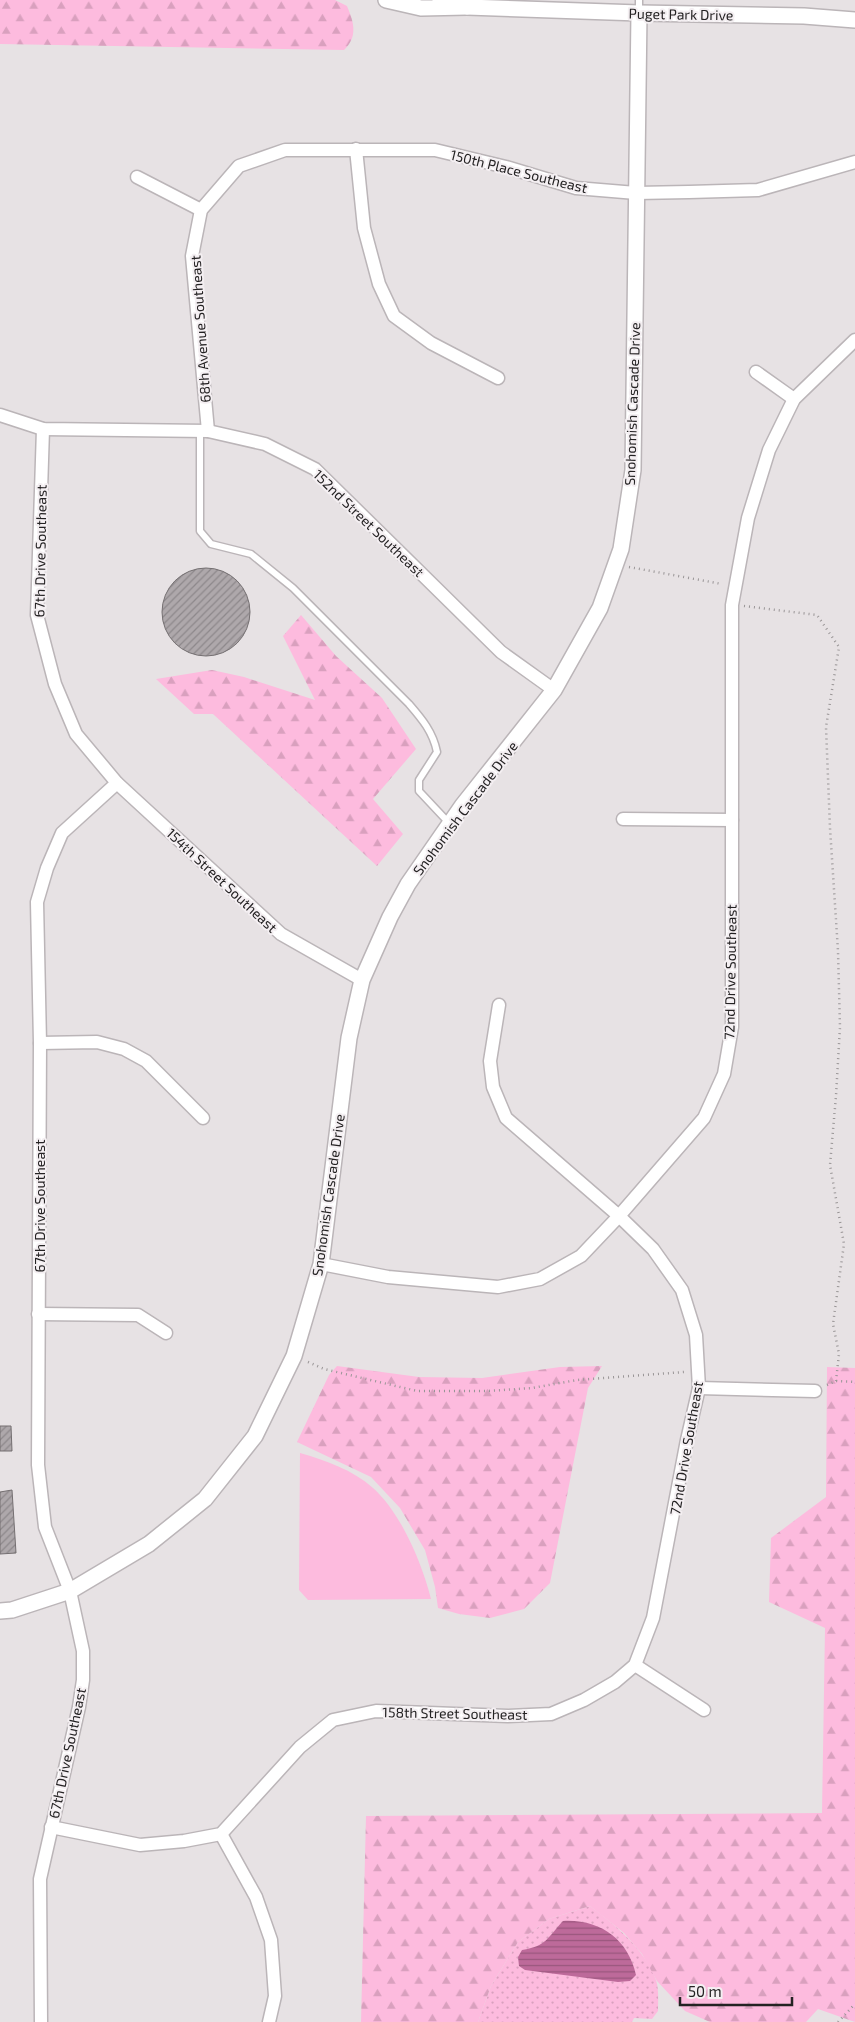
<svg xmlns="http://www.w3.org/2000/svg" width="855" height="2022" font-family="'Exo 2',sans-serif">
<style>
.green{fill:url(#green-dots)}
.forest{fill:url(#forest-firs)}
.pitch{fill:#fdbbde}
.water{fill:url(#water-rules)}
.building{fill:url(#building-hatch);stroke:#746f71}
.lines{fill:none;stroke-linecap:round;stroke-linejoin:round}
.service-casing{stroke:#bbb5b8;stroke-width:9}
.minor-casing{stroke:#bbb5b8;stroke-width:15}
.tertiary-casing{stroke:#bbb5b8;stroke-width:18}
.path{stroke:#999596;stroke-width:2.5;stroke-dasharray:1 4;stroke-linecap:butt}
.service{stroke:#fff;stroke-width:6}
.minor{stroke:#fff;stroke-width:12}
.tertiary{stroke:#fff;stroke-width:15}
.labels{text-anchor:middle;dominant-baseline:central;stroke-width:4;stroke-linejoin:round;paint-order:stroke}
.street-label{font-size:14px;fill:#242223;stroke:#f4eff2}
</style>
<defs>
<pattern id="green-dots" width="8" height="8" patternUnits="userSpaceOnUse" patternTransform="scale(1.25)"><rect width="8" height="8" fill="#fdbbde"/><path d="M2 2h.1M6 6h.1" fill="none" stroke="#d9a0be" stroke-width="1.8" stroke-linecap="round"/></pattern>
<pattern id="forest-firs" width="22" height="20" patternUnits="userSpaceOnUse" patternTransform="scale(1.25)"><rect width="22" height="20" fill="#fdbbde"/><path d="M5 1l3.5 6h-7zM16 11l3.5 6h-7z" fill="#d9a0be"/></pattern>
<pattern id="water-rules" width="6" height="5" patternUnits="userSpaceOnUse" patternTransform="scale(1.25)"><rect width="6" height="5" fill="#bd6a9a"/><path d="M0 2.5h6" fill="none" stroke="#99577d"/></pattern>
<pattern id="building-hatch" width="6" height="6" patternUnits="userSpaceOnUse" patternTransform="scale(1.25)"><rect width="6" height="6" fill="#aea8ab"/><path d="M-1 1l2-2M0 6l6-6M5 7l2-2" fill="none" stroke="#8d888b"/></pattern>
</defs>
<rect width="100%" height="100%" fill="#e7e2e4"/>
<path class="green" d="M590 1906C616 1926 644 1948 656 1980 659 1989 658 2002 658 2011L652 2019 634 2018 632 2022H478L491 1986 518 1942 549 1919Z"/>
<g class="forest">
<path d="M0 0H335L347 6C354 23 358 36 344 50L0 44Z"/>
<path d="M301 615 336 656 382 698 416 749 373 799 403 834 377 866 213 714H194L156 679 212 670 244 677 315 700 283 636Z"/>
<path d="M337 1366 419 1377 482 1378 560 1367 602 1366 588 1388 550 1583 524 1609 490 1618 459 1614 438 1608 435 1587 425 1550 400 1508 371 1477 297 1442 329 1375Z"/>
<path d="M827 1367 855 1368V2022L818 2009 806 2022H710L685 2011 657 1981 642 1954 624 1933 590 1906 549 1919 518 1942 491 1986 478 2022H361L366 1816 822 1813 825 1628 769 1602 771 1538 826 1497Z"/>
</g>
<path class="pitch" d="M300 1453C325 1460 353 1470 373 1488 401 1513 422 1563 431 1599L308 1600 299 1590Z"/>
<path class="water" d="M563 1921C600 1919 628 1939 636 1975L630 1981 618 1982 525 1970 519 1966 518 1957 522 1950C547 1946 547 1938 563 1921Z"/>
<g class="building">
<circle cx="206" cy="612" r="44"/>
<path d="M0 1426H11L12 1451H0Z"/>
<path d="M12 1490 16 1553 0 1554V1492Z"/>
</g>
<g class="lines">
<defs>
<g id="service">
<path d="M639 12V0"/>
<path d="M200 431V531L211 544 251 554 293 588 409 704C422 719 433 732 437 752L419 780V791L449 823"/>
</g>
<g id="minor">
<path d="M356 149 364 228 379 284 394 316 431 343 498 378"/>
<path d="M137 177 201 210"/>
<path d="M756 372 794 399"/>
<path d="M0 415 43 429 208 431 265 444 315 469 501 652 554 690"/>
<path d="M43 429 37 615 55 684 76 734 117 783 281 934 362 980"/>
<path d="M208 431 192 256 201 210 239 166 285 150H435L506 167 576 188 636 193 689 192 758 190 855 162"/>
<path d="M623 819 732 820"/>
<path d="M40 1043 97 1042 124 1049 146 1061 203 1118"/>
<path d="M321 1264 388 1277 498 1287 540 1279 581 1256 619 1216 704 1118 724 1074 732 1027V605L748 518 769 450 794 399 855 340"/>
<path d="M38 1314 138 1315 166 1333"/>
<path d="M699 1388 815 1391"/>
<path d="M635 1665 704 1710"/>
<path d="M51 1827 140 1845 184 1841 221 1834 300 1747 333 1720 376 1711 508 1716 551 1714 584 1700 615 1682 635 1665 653 1618 687 1440 699 1388 696 1335 682 1290 653 1249 619 1216 506 1118 493 1087 490 1061 499 1005"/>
<path d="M221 1834 256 1897 271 1940 275 1996 269 2022"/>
<path d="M41 2022 40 1879 79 1707 83 1680V1651L70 1591 45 1527 38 1465 40 1043 37 902 47 868 62 833 117 783"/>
</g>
<g id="tertiary">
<path d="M386 0 421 8 467 7 440 0"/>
<path d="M467 7 639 13 804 16 855 20"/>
<path d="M0 1611 12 1610 70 1591 149 1544 205 1499 255 1436 294 1356 321 1264 349 1038 362 980 390 917 408 884 462 806 554 690 600 608 621 549 633 470 639 13"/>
</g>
</defs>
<use href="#service" class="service-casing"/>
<use href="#minor" class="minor-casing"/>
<use href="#tertiary" class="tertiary-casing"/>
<g class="path">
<path d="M629 567 722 584"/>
<path d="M744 606 817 615 839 647 826 727 830 828 838 951 840 1027 836 1096 830 1165 844 1244 833 1324 839 1354 836 1381"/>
<path d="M308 1362 324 1369 417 1391H488L532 1388 577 1380 684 1372"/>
<path d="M827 1385 836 1381 855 1382"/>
<path d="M838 2022 855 2004"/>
</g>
<use href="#service" class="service"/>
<use href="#minor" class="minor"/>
<use href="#tertiary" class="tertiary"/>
</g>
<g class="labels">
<g class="street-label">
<text transform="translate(681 14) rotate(1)">Puget Park Drive</text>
<text transform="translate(519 171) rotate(14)">150th Place Southeast</text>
<text transform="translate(200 329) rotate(-94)">68th Avenue Southeast</text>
<text transform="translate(632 404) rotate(-88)">Snohomish Cascade Drive</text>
<text transform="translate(369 523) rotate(44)">152nd Street Southeast</text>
<text transform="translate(40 551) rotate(-89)">67th Drive Southeast</text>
<text transform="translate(465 808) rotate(-53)">Snohomish Cascade Drive</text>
<text transform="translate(222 880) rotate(43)">154th Street Southeast</text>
<text transform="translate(730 972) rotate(-89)">72nd Drive Southeast</text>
<text transform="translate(328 1195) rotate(-82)">Snohomish Cascade Drive</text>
<text transform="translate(39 1206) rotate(-90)">67th Drive Southeast</text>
<text transform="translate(686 1448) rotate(-80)">72nd Drive Southeast</text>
<text transform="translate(455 1713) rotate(1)">158th Street Southeast</text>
<text transform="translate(67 1753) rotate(-78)">67th Drive Southeast</text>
</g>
</g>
<path d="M680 1997v8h112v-8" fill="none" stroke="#242223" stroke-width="2.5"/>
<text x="688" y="1997" font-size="15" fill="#242223" stroke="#f4eff2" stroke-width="4" paint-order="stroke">50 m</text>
</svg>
